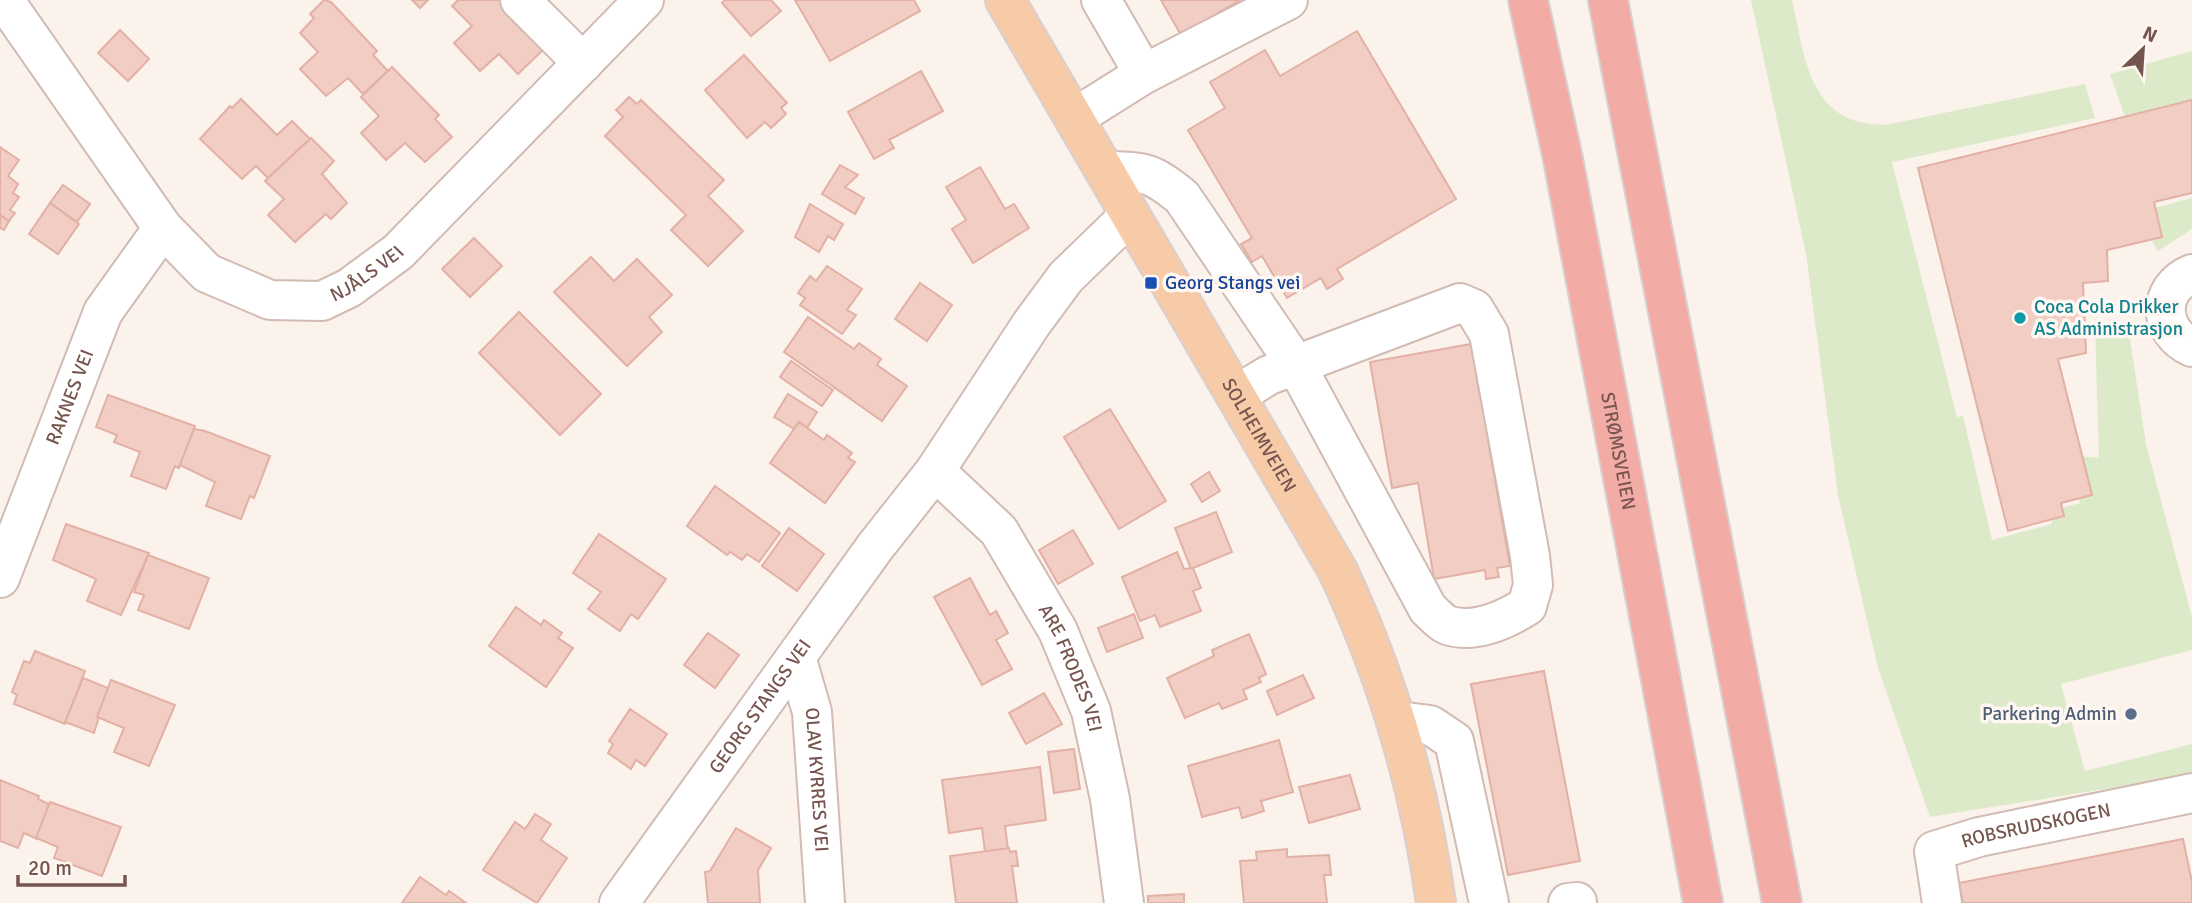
<svg xmlns="http://www.w3.org/2000/svg" width="2192" height="903" font-family="Signika,sans-serif">
<style>
.green{fill:#ddeaca}
.building{fill:#f1cdc4;stroke:#e3b0a5;stroke-width:2}
.lines{fill:none;stroke-linecap:round;stroke-linejoin:round}
.minor-casing{stroke:#d1bbb3;stroke-width:42}
.major-casing{stroke:#d9cfce;stroke-width:42}
.highway-casing{stroke:#d9cfce;stroke-width:42}
.minor{stroke:#fff;stroke-width:38}
.major{stroke:#f7caa8;stroke-width:38}
.highway{stroke:#f3aba6;stroke-width:38}
.transit-dot{fill:#1a4fb4;stroke:#fef7f2;stroke-width:2.5}
.culture-dot{fill:#0f9aa8;stroke:#fef7f2;stroke-width:2.5}
.service-dot{fill:#5c6f8a;stroke:#fef7f2;stroke-width:2.5}
.labels{text-anchor:middle;dominant-baseline:central;stroke-width:7;stroke-linejoin:round;paint-order:stroke}
.street-label{font-size:19px;fill:#77554f;stroke:#fef7f2}
.transit-label{font-size:19px;fill:#164399;stroke:#fef7f2;text-anchor:start}
.culture-label{font-size:19px;fill:#0d838f;stroke:#fef7f2;text-anchor:start}
.service-label{font-size:19px;fill:#4e5e75;stroke:#fef7f2;text-anchor:end}
</style>
<rect width="100%" height="100%" fill="#fcf2ec"/>
<g class="green">
<path d="M1751 0H1792C1802 42 1806 103 1853 120 1863 124 1875 124 1885 125L2085 84 2095 118 1892 162 1957 417 1963 416 1992 540 2052 524 2050 511 2080 503 2069 455 2099 458 2095 328 2128 326 2146 444 2192 617V650L2061 684 2085 771 2192 744V775L1930 817 1878 668 1838 495 1806 254Z"/>
<path d="M2192 51V111L2189 103 2125 117 2110 74Z"/>
<path d="M2192 198V229L2158 251 2153 243 2147 210Z"/>
</g>
<g class="building">
<path d="M324 0 331 2 377 51 373 55 388 71 363 94 348 78 326 96 300 69 318 52 300 33 314 18 310 14Z"/>
<path d="M412 0H428L420 8Z"/>
<path d="M458 0H508L546 47 518 74 499 54 480 71 454 43 472 26 452 6Z"/>
<path d="M725 0H771L781 11 751 36 722 3Z"/>
<path d="M795 0H914L920 11 830 61Z"/>
<path d="M1161 0H1240L1181 35Z"/>
<path d="M120 30 149 59 128 81 98 53Z"/>
<path d="M1357 31 1456 199 1337 269 1343 279 1327 289 1321 278 1287 298 1262 256 1252 262 1241 244 1252 238 1188 130 1225 108 1210 82 1265 50 1280 76Z"/>
<path d="M744 55 787 103 781 108 786 114 771 128 765 122 747 138 705 90Z"/>
<path d="M392 67 439 115 435 119 452 137 425 162 405 143 386 160 361 133 379 116 361 97Z"/>
<path d="M921 71 943 111 889 140 894 148 874 159 848 112Z"/>
<path d="M629 97 637 104 641 100 724 180 708 196 743 231 708 266 671 230 686 215 605 136 623 117 616 110Z"/>
<path d="M241 99 277 135 292 121 310 139 268 178 256 166 242 179 200 139 230 106 232 108Z"/>
<path d="M2192 100V193L2154 202 2162 237 2107 250 2108 281 2083 283 2086 353 2058 359 2092 495 2061 503 2064 516 2008 531 1918 168Z"/>
<path d="M311 138 334 161 322 174 347 203 331 219 326 214 295 242 268 215 284 199 265 181Z"/>
<path d="M0 147 19 160 8 176 18 184 13 193 19 197 10 210 15 213 9 221 0 215Z"/>
<path d="M840 165 858 175 845 187 864 198 855 214 822 194Z"/>
<path d="M980 167 1005 209 1014 204 1029 228 973 263 952 229 966 220 946 187Z"/>
<path d="M63 185 90 204 77 222 50 203Z"/>
<path d="M50 203 79 224 58 254 29 234Z"/>
<path d="M810 204 843 224 834 240 828 236 819 252 795 237Z"/>
<path d="M0 215 9 221 4 230 0 228Z"/>
<path d="M474 238 502 266 470 297 442 269Z"/>
<path d="M591 257 614 281 637 259 672 295 649 317 662 332 627 366 554 292Z"/>
<path d="M827 266 862 289 847 310 856 315 842 334 800 305 805 298 798 293 810 276 816 281Z"/>
<path d="M920 283 952 305 927 341 895 319Z"/>
<path d="M519 312 601 394 560 435 479 353Z"/>
<path d="M808 317 854 349 859 343 881 359 877 365 907 386 882 421 784 352Z"/>
<path d="M1471 344 1480 397H1492L1499 436 1488 440 1510 566 1497 568 1499 577 1486 579 1485 570 1434 579 1418 483 1392 488 1370 362Z"/>
<path d="M791 361 833 390 822 406 780 377Z"/>
<path d="M788 394 817 412 807 428 799 422 794 429 774 417Z"/>
<path d="M108 395 195 426 179 468 175 466 166 489 131 476 140 452 114 442 117 435 96 427Z"/>
<path d="M1110 409 1166 501 1119 529 1064 437Z"/>
<path d="M799 422 824 440 827 435 852 453 848 458 855 462 825 503 770 463Z"/>
<path d="M194 429 205 431 270 456 254 498 250 496 241 519 206 506 215 482 180 465Z"/>
<path d="M1209 472 1220 491 1202 502 1191 484Z"/>
<path d="M715 486 780 533 759 562 747 554 742 560 730 552 727 555 687 526Z"/>
<path d="M1216 512 1232 552 1191 569 1175 528Z"/>
<path d="M66 524 149 553 121 615 87 601 96 579 53 560Z"/>
<path d="M789 528 824 554 797 591 762 566Z"/>
<path d="M1073 530 1093 564 1058 584 1039 550Z"/>
<path d="M599 534 666 579 638 619 631 614 620 631 588 609 601 592 573 573Z"/>
<path d="M1177 552 1184 569 1193 568 1201 588 1193 591 1201 611 1160 627 1155 615 1140 621 1122 577Z"/>
<path d="M148 555 209 578 189 629 138 610 144 595 134 592Z"/>
<path d="M970 578 990 615 996 611 1008 633 996 640 1012 669 982 685 934 597Z"/>
<path d="M516 607 541 625 544 620 562 633 558 638 573 648 546 687 489 646Z"/>
<path d="M1134 614 1143 638 1107 652 1098 628Z"/>
<path d="M708 633 739 655 715 688 684 665Z"/>
<path d="M1249 634 1266 674 1259 678 1261 682 1243 690 1247 699 1222 709 1219 703 1185 718 1167 678 1214 656 1212 650Z"/>
<path d="M35 651 85 671 65 724 14 704 17 695 12 692 24 661 30 663Z"/>
<path d="M1544 671 1580 861 1508 875 1471 684Z"/>
<path d="M1303 675 1314 698 1277 715 1267 691Z"/>
<path d="M83 678 108 688 94 733 65 722Z"/>
<path d="M111 680 175 705 149 766 114 752 124 728 97 717Z"/>
<path d="M1044 693 1062 724 1026 744 1009 713Z"/>
<path d="M630 709 667 734 645 766 636 760 631 769 608 753 613 744 609 741Z"/>
<path d="M1279 740 1293 792 1261 801 1264 811 1242 818 1239 807 1202 817 1188 766Z"/>
<path d="M1074 749 1080 789 1054 793 1048 752Z"/>
<path d="M1040 767 1046 820 1005 826 1008 849 985 852 982 828 949 833 942 780Z"/>
<path d="M1350 775 1360 809 1309 823 1299 787Z"/>
<path d="M0 780 39 796 38 799 49 804 37 839 24 833 18 848 0 841Z"/>
<path d="M50 802 121 827 102 876 54 858 58 847 36 838Z"/>
<path d="M535 814 551 824 541 840 567 858 537 903 483 870 515 822 525 829Z"/>
<path d="M736 828 771 848 758 870 760 903H708L705 872 710 871Z"/>
<path d="M2183 839 2192 882V903H1963L1959 883Z"/>
<path d="M1009 848 1010 852 1016 851 1018 866H1012L1017 903H956L950 856Z"/>
<path d="M1287 849V857L1329 855 1331 875H1324L1327 903H1244L1240 861 1257 860 1256 852Z"/>
<path d="M420 877 446 895 449 891 466 903H402Z"/>
<path d="M1184 894V903H1148V896Z"/>
</g>
<g class="lines">
<defs>
<g id="minor">
<path id="s1" d="M4 0 163 228 207 273 270 300 322 301 349 288 398 252 644 0"/>
<path d="M520 0 583 63"/>
<path d="M1101 0 1144 74"/>
<path d="M1074 118 1144 74 1288 0"/>
<path d="M1105 171C1145 172 1150 171 1182 197L1296 365 1428 609C1434 614 1442 624 1450 626 1477 633 1505 620 1527 606L1533 585 1530 556 1489 334 1474 309 1460 303 1296 365 1269 375 1236 395"/>
<path d="M2192 274C2156 289 2158 332 2192 347"/>
<path id="s2" d="M935 471 999 531 1058 631 1091 711 1110 799 1124 903"/>
<path id="s3" d="M0 578 103 312 163 228"/>
<path id="s4" d="M797 660 812 712 825 903"/>
<path d="M1398 721 1430 725 1454 741 1489 903"/>
<path id="s5" d="M619 903 875 547 935 471 1032 323 1066 277 1130 215"/>
<path d="M1568 903 1577 902"/>
<path id="s6" d="M1942 903 1934 851 1979 837 2192 793"/>
</g>
<g id="major">
<path id="s7" d="M1005 0 1338 571C1388 678 1420 786 1436 903"/>
</g>
<g id="highway">
<path id="s8" d="M1528 0 1563 159 1703 903"/>
<path d="M1608 0 1782 903"/>
</g>
</defs>
<use href="#minor" class="minor-casing"/>
<use href="#major" class="major-casing"/>
<use href="#highway" class="highway-casing"/>
<use href="#minor" class="minor"/>
<use href="#major" class="major"/>
<use href="#highway" class="highway"/>
</g>
<rect class="transit-dot" x="1144" y="276" width="14" height="14" rx="3.5"/>
<circle class="culture-dot" cx="2020" cy="318" r="7"/>
<circle class="service-dot" cx="2131" cy="714" r="7"/>
<g class="labels">
<g class="street-label">
<text stroke="none"><textPath href="#s1" startOffset="514">NJÅLS VEI</textPath></text>
<text stroke="none"><textPath href="#s3" startOffset="194">RAKNES VEI</textPath></text>
<text stroke="none"><textPath href="#s7" startOffset="504">SOLHEIMVEIEN</textPath></text>
<text stroke="none"><textPath href="#s8" startOffset="460">STRØMSVEIEN</textPath></text>
<text stroke="none"><textPath href="#s2" startOffset="243">ARE FRODES VEI</textPath></text>
<text stroke="none"><textPath href="#s5" startOffset="242">GEORG STANGS VEI</textPath></text>
<text stroke="none"><textPath href="#s4" startOffset="122">OLAV KYRRES VEI</textPath></text>
<text stroke="none"><textPath href="#s6" startOffset="158">ROBSRUDSKOGEN</textPath></text>
</g>
<g class="transit-label">
<text x="1165" y="283">Georg Stangs vei</text>
</g>
<g class="culture-label">
<text x="2034" y="307">Coca Cola Drikker<tspan x="2034" dy="22">AS Administrasjon</tspan></text>
</g>
<g class="service-label">
<text x="2117" y="714">Parkering Admin</text>
</g>
</g>
<g transform="translate(2143 49) rotate(25)" stroke="#fef7f2" stroke-width="5" paint-order="stroke">
<path d="M0-5L12 26L0 18L-12 26Z" fill="#77554f"/>
<text y="-10" font-size="19" font-weight="bold" text-anchor="middle" fill="#77554f">N</text>
</g>
<path d="M18 875v10h107v-10" fill="none" stroke="#77554f" stroke-width="3.5"/>
<text x="28" y="875" font-size="21" fill="#77554f" stroke="#fef7f2" stroke-width="5" paint-order="stroke">20 m</text>
</svg>
